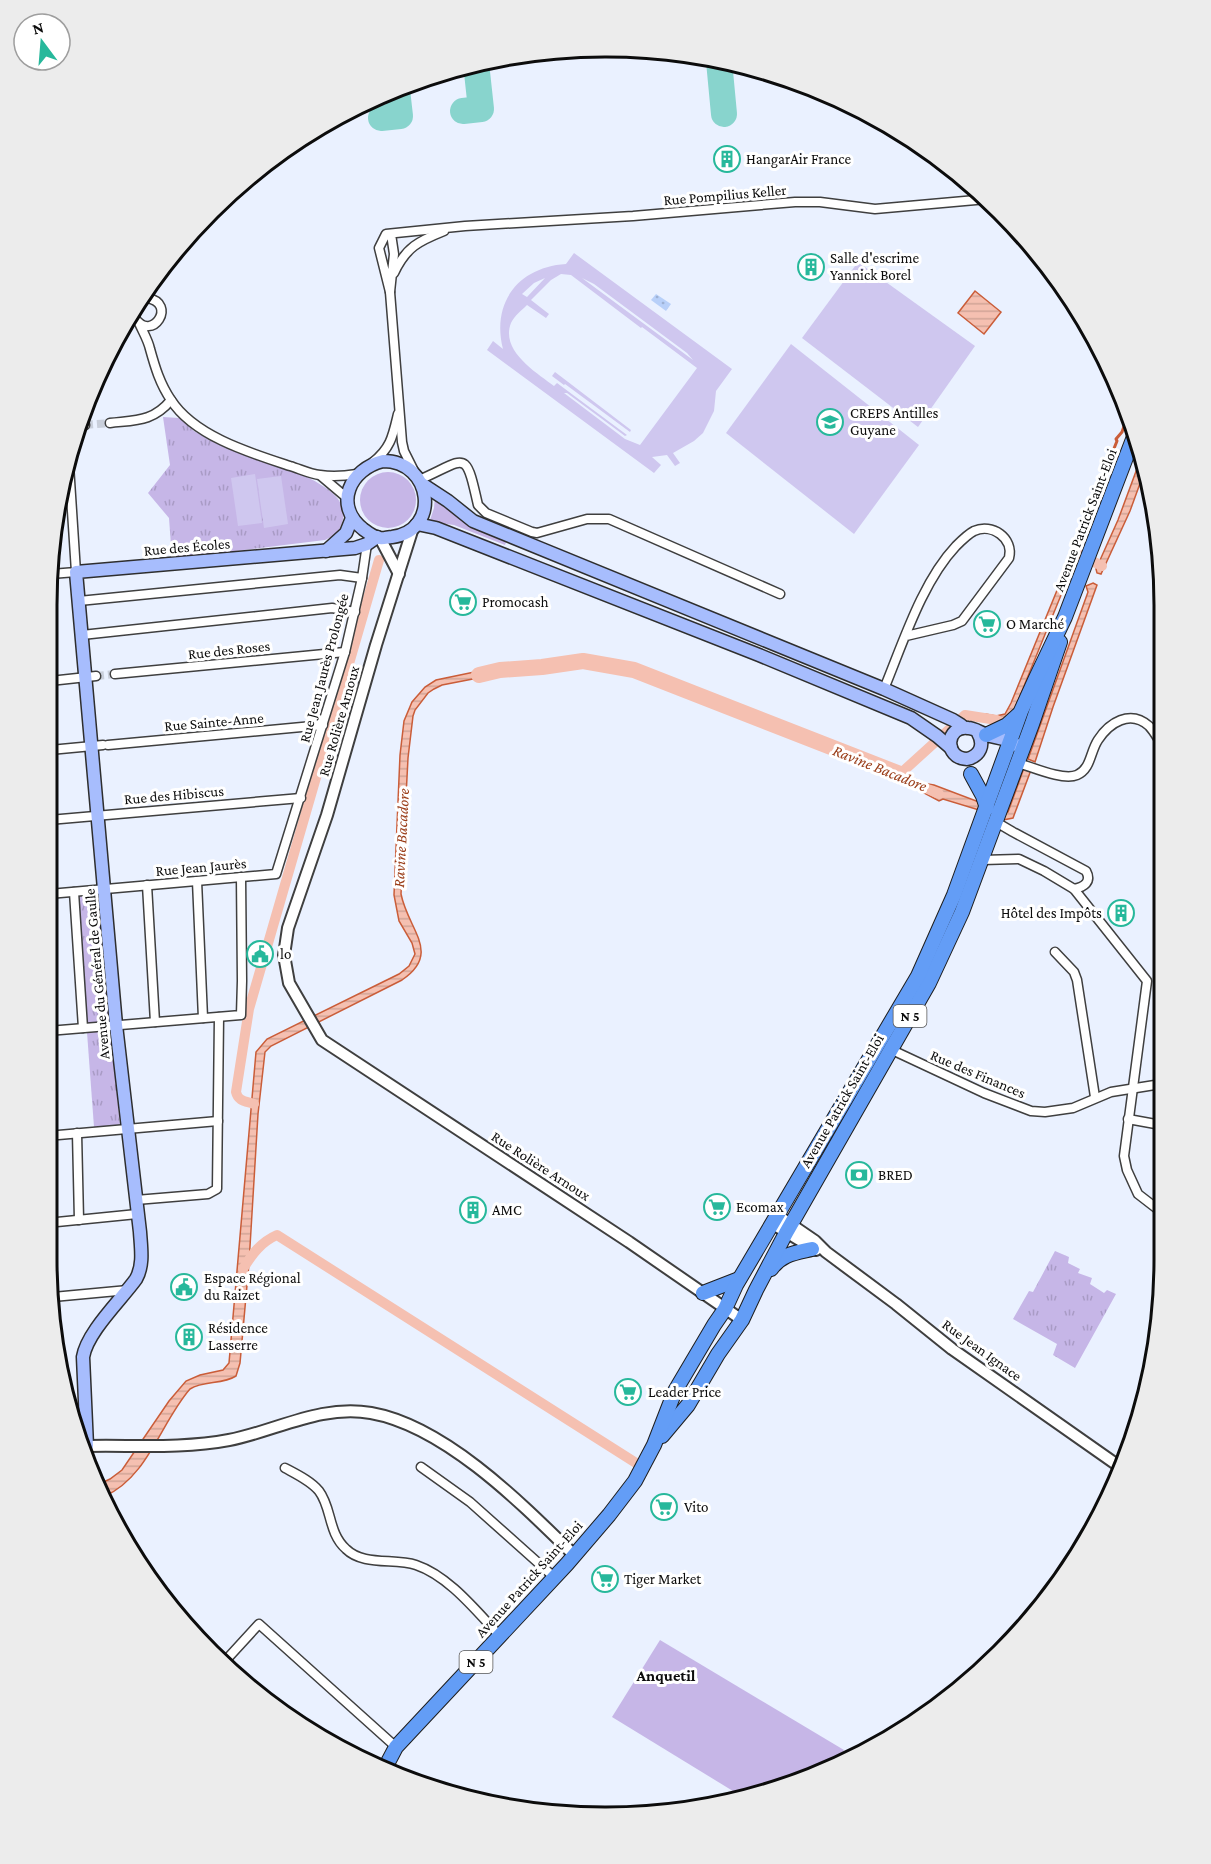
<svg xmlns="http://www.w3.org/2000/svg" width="1211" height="1864" font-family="'Crimson Pro',serif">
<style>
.grass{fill:#c6b6e7}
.sand{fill:url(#sand-dots)}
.park{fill:url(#park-tufts)}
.pitch{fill:#cfc7ef;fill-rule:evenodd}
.water{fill:url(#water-rules);stroke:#ca5d39;stroke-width:1.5}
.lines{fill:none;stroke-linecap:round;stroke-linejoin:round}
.stream{stroke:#ca5d39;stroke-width:3}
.canal{stroke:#f5c0b1;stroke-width:10}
.river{stroke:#f5c0b1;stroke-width:16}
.taxiway{stroke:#88d4cd;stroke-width:26}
.minor-tunnel{stroke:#c9cfdb;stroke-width:8;stroke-dasharray:8 4;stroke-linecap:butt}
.minor-casing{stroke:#3f3f3f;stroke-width:11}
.tertiary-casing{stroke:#3f3f3f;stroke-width:14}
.secondary-casing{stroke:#2e2e2e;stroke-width:15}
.primary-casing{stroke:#1d1d1d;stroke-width:16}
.minor{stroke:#fff;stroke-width:8}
.tertiary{stroke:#fff;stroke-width:10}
.secondary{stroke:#a7bdfd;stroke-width:12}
.primary{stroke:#639df6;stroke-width:14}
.labels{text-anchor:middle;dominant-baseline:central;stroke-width:6;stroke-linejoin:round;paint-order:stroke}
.shield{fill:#fff;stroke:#555;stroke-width:1.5}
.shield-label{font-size:14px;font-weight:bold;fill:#0c0c0c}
.poi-label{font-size:15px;fill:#0c0c0c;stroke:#fff;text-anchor:start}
.street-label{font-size:15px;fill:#0c0c0c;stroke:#fff}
.water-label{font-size:16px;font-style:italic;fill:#9a3d18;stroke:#fff}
.neighbourhood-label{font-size:16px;font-weight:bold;fill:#0c0c0c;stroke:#fff}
.rim{fill:none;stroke:#0c0c0c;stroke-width:3}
</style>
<defs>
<pattern id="sand-dots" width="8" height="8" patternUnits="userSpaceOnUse" patternTransform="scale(1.5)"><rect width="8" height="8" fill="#b8d0f9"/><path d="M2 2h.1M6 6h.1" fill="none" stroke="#9db1d4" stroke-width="1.8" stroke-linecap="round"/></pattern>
<pattern id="park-tufts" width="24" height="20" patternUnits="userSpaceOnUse" patternTransform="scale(1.5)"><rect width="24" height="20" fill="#c6b6e7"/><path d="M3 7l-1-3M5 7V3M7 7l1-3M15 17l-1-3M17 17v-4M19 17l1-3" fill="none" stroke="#a99bc5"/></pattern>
<pattern id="water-rules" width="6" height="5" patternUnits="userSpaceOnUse" patternTransform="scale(1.5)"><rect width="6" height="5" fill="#f5c0b1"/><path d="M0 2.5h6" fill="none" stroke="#d1a497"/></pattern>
</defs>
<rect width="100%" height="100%" fill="#eaf1ff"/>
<g class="grass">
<circle cx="388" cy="500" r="28"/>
<path d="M435 496 488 532 506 542 505 545 454 525 432 522 430 520 434 508Z"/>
<path d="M660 1640 844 1750 839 1758 746 1799 612 1717Z"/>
</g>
<path class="sand" d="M656 294 671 304 666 311 651 300Z"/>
<g class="park">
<path d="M163 417 179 418 194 431 217 444 307 477C324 486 350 499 342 523 341 525 339 531 338 532 335 535 329 538 325 540L172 559 169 518 148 493 170 465Z"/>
<path d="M97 895 120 1125 94 1127 77 897Z"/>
<path d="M1055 1251 1069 1257 1068 1263 1080 1269 1078 1273 1092 1278 1090 1284 1104 1293 1107 1290 1116 1294 1075 1368 1053 1355 1057 1344 1013 1319 1029 1291 1033 1292Z"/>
</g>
<g class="pitch">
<path d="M574 253 732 369 716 391 714 411 703 433 694 441 673 453 680 463 675 466 667 455 652 457 661 465 654 473 487 350 493 341 503 349C491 302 519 267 566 264ZM561 274 571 275 641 328 642 327 697 368 640 445 625 439 564 393H567L625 436 627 435 557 383 554 386C537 373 500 351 511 323 514 316 522 310 527 305L546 318 549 314 531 300 551 280ZM545 278 527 297 522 294 534 283ZM582 278 594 284 687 353 693 360Z"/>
<path d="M858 262 975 346 918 427 802 338Z"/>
<path d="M791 344 919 445 854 534 726 433Z"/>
<path d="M555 372 631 430 630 432 565 384 564 385 552 376Z"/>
<path d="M255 474 262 523 238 526 231 478Z"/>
<path d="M281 476 288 524 264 528 257 479Z"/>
</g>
<g class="water">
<path d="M975 291 1001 312 984 334 958 313Z"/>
<path d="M1138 466 1147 469 1148 478H1142L1130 511 1101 574 1097 573 1096 569 1118 520Z"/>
<path d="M1078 539 1081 546 1013 713 996 724 983 721 986 714 996 716 1005 714 1011 703Z"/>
<path d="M1093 583 1097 585 1053 707 1035 762 1028 759 1088 592 1086 586Z"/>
<path d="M484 670H500L478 678 442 685 434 689 428 693 415 710 413 716 408 758 401 894C408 930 442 953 402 980L271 1046 265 1052 258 1114 249 1263 240 1363 236 1376C222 1385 204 1380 190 1389 161 1422 148 1477 105 1496L99 1484 110 1479 122 1470 169 1401 186 1381 200 1375 223 1370 229 1363 256 1052 267 1039 399 974 409 966 415 954 412 943 399 921 394 895 400 755 404 721 412 702 425 687 436 680Z"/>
<path d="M1024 768 1031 770 1013 818 1003 820 1005 813 1008 812Z"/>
<path d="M928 784 934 785 979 802V810L943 799 939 801 924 793Z"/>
</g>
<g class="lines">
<g class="stream">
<path d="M1111 456 1117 441 1116 439 1122 432 1128 415"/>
<path d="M1096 501 1111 456 1120 460"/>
</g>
<g class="canal">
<path d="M1071 562 1075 552 1102 566"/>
<path d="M939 794 912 782 900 774 965 715 997 720"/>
<path d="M254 1104C245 1101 238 1101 236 1092L249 1009 379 560"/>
<path d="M243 1269C252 1254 261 1242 277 1235L636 1463"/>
</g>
<path class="river" d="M479 675 500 670 542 667 583 661 634 670 900 774"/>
<g class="taxiway">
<path d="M719 61 724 114"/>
<path d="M463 111 481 109 476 63"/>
<path d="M381 118 400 116 397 90"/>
</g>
<g class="minor-tunnel">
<path d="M85 425 110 423"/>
<path d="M96 676 115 674"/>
</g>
<defs>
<g id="minor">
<path d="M391 234 394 254 390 292 379 248 386 234 465 226 633 216 795 202H820L875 209 987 199"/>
<path d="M394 273C406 247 419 241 444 231"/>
<path d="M390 292 402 442 404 451 415 473"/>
<path d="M135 318C152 343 178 303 147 298"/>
<path d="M139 323C143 332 148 340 150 349 155 367 160 384 171 400 194 436 250 453 290 466 300 469 310 474 320 475 332 477 345 476 357 474"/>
<path d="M110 423C135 420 153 422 171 400"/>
<path d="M80 425H85"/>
<path d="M373 462C391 448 393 435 398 414"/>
<path d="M321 476 347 498"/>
<path d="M419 480C467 459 465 447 478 505L486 513 532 532 537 533 587 519H609L780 594"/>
<path d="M51 574 76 572 69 465"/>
<path d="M79 601 340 575 362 578"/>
<path d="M82 635 332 608 355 612"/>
<path d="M115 674 345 652"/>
<path d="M50 681 96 676"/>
<path d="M884 689C903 643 922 582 956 546 961 541 968 534 974 531 992 523 1014 538 1009 558L962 621 953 625 906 636"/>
<path d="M108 745 323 725"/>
<path d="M50 750 103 745"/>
<path d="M1018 763C1032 767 1063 781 1077 775 1091 769 1090 752 1098 740 1109 723 1130 709 1149 726 1154 731 1158 739 1162 745"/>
<path d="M49 820 301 798"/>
<path d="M996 822 1013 832 1086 871C1092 882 1084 887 1074 889"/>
<path d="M982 860 1019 859 1044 871 1074 889 1147 981 1124 1156 1127 1170 1138 1194 1160 1211"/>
<path d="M197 881 203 1018"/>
<path d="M147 885 155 1022"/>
<path d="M74 892 83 1028"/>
<path d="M49 894 276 874 345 652 362 578 367 544"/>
<path d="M1055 952 1074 972 1077 980 1095 1097"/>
<path d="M48 1031 241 1015 242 981 241 877"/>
<path d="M892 1050 984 1093 1031 1111 1045 1112 1073 1108 1111 1092 1161 1084"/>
<path d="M1128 1119 1161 1125"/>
<path d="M77 1133 79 1220"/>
<path d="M47 1136 218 1121"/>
<path d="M136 1200 208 1194 217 1189 219 1017"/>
<path d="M47 1223 137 1214"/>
<path d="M53 1297 128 1290"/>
<path d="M74 1423 87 1422"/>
<path d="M87 1446 88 1462"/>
<path d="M421 1467 470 1502 554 1577"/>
<path d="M285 1468C296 1474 311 1481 319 1491 332 1508 328 1533 346 1549 363 1566 394 1558 416 1565 449 1576 477 1612 500 1636"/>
<path d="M226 1660 259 1624 396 1747"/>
<path d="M600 1813 606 1817"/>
</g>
<g id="tertiary">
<path d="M412 531 376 645 327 815 288 928 284 955 289 983 322 1040 629 1242 742 1320"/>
<path d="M380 538 399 574"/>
<path d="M777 1215 815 1241 826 1252 896 1304 952 1349 1123 1469"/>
<path d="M773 1224 816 1250"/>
<path d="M87 1446C134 1445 182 1449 229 1440 276 1431 321 1404 371 1413 445 1426 522 1504 574 1555"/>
</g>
<g id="secondary">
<path d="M383 461C433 461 441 531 392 537 388 537 383 539 379 538 373 537 367 532 363 529 333 505 350 469 383 461Z"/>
<path d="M422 484 448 501 473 521 884 689 953 720 961 725 962 728"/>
<path d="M417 524 436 528 759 655 911 718 937 736 951 748"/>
<path d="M326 551 346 533 352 518"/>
<path d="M978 733C985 745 980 756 967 759 943 758 946 725 968 728 975 728 982 734 990 736 999 738 1010 739 1016 745"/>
<path d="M80 1447 87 1446 83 1357C87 1332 121 1300 136 1279 144 1265 141 1248 140 1232L116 1025 76 572 355 548 367 544 377 537"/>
</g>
<g id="primary">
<path d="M986 735 1007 725 1018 715"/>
<path d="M971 774 983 796 987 808"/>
<path d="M771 1269C782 1254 795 1253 812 1249"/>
<path d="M703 1293 739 1279"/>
<path d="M662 1436 688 1405 718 1354 742 1320 756 1290 786 1233 929 983 962 912 1032 724 1060 642"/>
<path d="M386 1766 396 1747 567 1564 609 1515 635 1481 654 1445 675 1391 714 1325 725 1309 736 1285 918 976 954 895 1021 711 1036 678 1065 617 1135 434"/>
</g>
</defs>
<use href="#minor" class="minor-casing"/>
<use href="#tertiary" class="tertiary-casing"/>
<use href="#secondary" class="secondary-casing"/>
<use href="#primary" class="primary-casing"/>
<use href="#minor" class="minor"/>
<use href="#tertiary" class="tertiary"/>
<use href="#secondary" class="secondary"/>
<use href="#primary" class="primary"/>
</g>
<defs>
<symbol id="building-ring" viewBox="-11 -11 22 22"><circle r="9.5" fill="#fff" stroke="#27b89b" stroke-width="1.5"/><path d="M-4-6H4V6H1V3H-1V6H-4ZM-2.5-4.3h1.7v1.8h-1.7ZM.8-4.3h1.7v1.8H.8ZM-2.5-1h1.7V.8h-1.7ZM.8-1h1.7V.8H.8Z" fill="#27b89b"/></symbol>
<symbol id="university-ring" viewBox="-11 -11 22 22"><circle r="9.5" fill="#fff" stroke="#27b89b" stroke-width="1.5"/><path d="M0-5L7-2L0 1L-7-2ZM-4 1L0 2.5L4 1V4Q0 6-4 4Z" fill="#27b89b"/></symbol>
<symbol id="supermarket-ring" viewBox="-11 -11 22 22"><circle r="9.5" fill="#fff" stroke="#27b89b" stroke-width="1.5"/><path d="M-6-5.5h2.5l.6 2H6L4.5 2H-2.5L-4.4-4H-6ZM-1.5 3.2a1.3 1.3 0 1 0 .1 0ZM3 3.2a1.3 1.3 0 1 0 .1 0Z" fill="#27b89b"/></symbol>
<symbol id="civic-ring" viewBox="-11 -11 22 22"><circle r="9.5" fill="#fff" stroke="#27b89b" stroke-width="1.5"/><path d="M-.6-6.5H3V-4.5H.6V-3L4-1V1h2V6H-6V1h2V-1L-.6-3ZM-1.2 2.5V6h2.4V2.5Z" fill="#27b89b"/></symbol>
<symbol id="bank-ring" viewBox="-11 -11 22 22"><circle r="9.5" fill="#fff" stroke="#27b89b" stroke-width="1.5"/><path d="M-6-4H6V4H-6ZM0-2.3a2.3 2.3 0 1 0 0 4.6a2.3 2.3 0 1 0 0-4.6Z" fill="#27b89b"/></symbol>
</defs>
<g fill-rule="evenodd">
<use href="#building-ring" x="712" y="144" width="30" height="30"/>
<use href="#building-ring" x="796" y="252" width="30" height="30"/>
<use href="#university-ring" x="815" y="407" width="30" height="30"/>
<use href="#supermarket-ring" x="448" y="587" width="30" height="30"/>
<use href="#supermarket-ring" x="972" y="609" width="30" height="30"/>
<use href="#building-ring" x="1106" y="898" width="30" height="30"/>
<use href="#civic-ring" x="245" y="939" width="30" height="30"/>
<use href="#bank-ring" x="844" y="1160" width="30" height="30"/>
<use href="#supermarket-ring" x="702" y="1192" width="30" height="30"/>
<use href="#building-ring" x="458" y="1195" width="30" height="30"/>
<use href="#civic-ring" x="169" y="1272" width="30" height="30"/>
<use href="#building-ring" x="174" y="1322" width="30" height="30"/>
<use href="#supermarket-ring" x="613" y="1377" width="30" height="30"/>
<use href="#supermarket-ring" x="649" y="1492" width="30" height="30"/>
<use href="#supermarket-ring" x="590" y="1564" width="30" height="30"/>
</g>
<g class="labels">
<g class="shield">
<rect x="893.5" y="1005" width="33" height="22" rx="4.5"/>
<rect x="459.5" y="1651" width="33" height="22" rx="4.5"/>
</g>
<g class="shield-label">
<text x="910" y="1016">N 5</text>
<text x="476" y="1662">N 5</text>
</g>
<g class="poi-label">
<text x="746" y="159">HangarAir France</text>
<text x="830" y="258">Salle d'escrime<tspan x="830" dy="17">Yannick Borel</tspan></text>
<text x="850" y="413">CREPS Antilles<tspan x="850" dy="17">Guyane</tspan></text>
<text x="482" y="602">Promocash</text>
<text x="1006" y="624">O Marché</text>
<text x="1102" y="913" text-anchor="end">Hôtel des Impôts</text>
<text x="280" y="954">lo</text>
<text x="878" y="1175">BRED</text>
<text x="736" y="1207">Ecomax</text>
<text x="492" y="1210">AMC</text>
<text x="204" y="1278">Espace Régional<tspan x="204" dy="17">du Raizet</tspan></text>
<text x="208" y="1328">Résidence<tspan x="208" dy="17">Lasserre</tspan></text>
<text x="648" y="1392">Leader Price</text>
<text x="684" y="1507">Vito</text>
<text x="624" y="1579">Tiger Market</text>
</g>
<g class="street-label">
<text transform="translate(725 195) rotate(-5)">Rue Pompilius Keller</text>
<text transform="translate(1085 520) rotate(-69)">Avenue Patrick Saint-Eloi</text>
<text transform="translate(187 547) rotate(-5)">Rue des Écoles</text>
<text transform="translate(229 650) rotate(-6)">Rue des Roses</text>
<text transform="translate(324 668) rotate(-75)">Rue Jean Jaurès Prolongée</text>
<text transform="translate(339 721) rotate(-74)">Rue Rolière Arnoux</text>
<text transform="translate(214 722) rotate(-5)">Rue Sainte-Anne</text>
<text transform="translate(174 795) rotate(-5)">Rue des Hibiscus</text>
<text transform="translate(201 867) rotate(-5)">Rue Jean Jaurès</text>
<text transform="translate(97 974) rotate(-95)">Avenue du Général de Gaulle</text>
<text transform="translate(978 1074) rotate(23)">Rue des Finances</text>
<text transform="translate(842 1101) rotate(-60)">Avenue Patrick Saint-Eloi</text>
<text transform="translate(541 1166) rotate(33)">Rue Rolière Arnoux</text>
<text transform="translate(982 1350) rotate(36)">Rue Jean Ignace</text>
<text transform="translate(529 1579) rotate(-48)">Avenue Patrick Saint-Eloi</text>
</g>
<g class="water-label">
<text transform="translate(880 768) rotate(22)">Ravine Bacadore</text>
<text transform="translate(401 838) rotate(-87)">Ravine Bacadore</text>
</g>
<g class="neighbourhood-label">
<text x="666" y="1675">Anquetil</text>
</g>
</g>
<path d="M0 0H1211V1864H0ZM605 57H606A548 548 0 0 1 1154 605V1259A548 548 0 0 1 606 1807H605A548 548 0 0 1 57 1259V605A548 548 0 0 1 605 57Z" fill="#ececec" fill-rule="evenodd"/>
<path class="rim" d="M605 57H606A548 548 0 0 1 1154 605V1259A548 548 0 0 1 606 1807H605A548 548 0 0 1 57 1259V605A548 548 0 0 1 605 57Z"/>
<g transform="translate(42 42) rotate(344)"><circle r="28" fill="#ffffff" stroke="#9e9e9e" stroke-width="1.5"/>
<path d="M0-4.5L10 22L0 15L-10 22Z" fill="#27b89b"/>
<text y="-9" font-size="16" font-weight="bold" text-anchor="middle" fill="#0c0c0c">N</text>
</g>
</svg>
